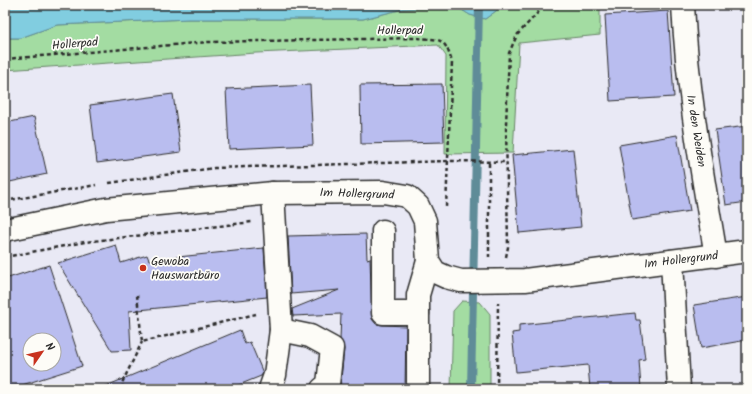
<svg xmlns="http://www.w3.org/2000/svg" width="752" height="394" font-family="Kalam,sans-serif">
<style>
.green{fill:#a3dca2;stroke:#678466}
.water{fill:#81cde0;stroke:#5f8c98}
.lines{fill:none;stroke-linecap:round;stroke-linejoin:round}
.stream{stroke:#5f8c98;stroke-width:8}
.building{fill:#b9bdef;stroke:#2b2b2b;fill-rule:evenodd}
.minor-casing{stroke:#2b2b2b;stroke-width:25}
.path{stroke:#2b2b2b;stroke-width:2.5;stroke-dasharray:4 3;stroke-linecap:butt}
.minor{stroke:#fdfcf7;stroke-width:22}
.poi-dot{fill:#c8321e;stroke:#fdfcf7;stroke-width:1.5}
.labels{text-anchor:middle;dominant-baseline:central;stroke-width:3.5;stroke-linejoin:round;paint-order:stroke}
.street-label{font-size:12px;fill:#2b2b2b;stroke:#fdfcf7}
.poi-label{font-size:12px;fill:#2b2b2b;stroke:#fdfcf7;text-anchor:start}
</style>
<rect width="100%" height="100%" fill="#e9e9f5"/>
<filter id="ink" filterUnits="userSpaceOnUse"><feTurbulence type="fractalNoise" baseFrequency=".025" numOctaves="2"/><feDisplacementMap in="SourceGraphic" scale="8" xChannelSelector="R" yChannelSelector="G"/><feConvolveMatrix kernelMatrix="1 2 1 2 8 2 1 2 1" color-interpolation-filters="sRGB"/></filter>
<g filter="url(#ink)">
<g class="green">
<path d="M504 5H600V35L519 43 513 153 445 154 446 56 438 45 256 53 5 70V38H20L57 25 188 19H363L403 9 457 7 470 15 485 19Z"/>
<path d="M462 301 480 302 490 314V389H451L453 311Z"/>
</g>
<path class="water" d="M5 5H504L485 19 470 15 457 7 403 9 363 19H188L57 25 20 38H5Z"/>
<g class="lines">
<path class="stream" d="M471 389 479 5"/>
</g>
<g class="building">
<path d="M668 11 674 97 610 101 605 15Z"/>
<path d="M442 84 444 142 361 144 360 85Z"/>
<path d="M310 85 313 145 229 149 226 89Z"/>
<path d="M173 94 181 152 97 163 90 105Z"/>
<path d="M34 117 47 174 5 183V123Z"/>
<path d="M747 126V202L726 205 715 130Z"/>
<path d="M677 135 690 211 632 220 619 145Z"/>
<path d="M573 149 581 227 519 233 512 155Z"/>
<path d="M366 234 367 259 370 258 372 319 376 324 383 325 406 326 405 389H340L344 349 340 340 341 314 293 316 292 309 339 290 291 294 288 236Z"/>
<path d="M116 245 121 263 147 255 149 260 264 248 267 297 129 311 131 350 112 351 58 263Z"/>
<path d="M49 265 82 366 22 385 5 386V279ZM30 340H54V364H30Z"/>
<path d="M747 297V340L701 348 694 305Z"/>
<path d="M635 313 636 320H640L645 359 639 360 641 389H590L588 365 516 372 512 333 519 332V325Z"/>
<path d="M240 330 245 344 250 342 263 373 261 376 229 389H99Z"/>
</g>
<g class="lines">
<defs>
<g id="minor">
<path d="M683 5C687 89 702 172 716 256"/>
<path d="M5 230 106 209 273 193 383 192 407 196 418 206 425 221 428 261 435 272 446 277 461 281 525 280 747 251"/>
<path d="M383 231V313H418"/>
<path d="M672 261 679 389"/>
<path d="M281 330 310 336 332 348 328 384 322 389"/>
<path d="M270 389 275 375 281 330 273 193"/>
<path d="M418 389V295L428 261"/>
</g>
</defs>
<use href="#minor" class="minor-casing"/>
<g class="path">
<path d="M5 59 208 42 416 38C441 40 444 36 452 62L446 207"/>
<path d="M489 163V257"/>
<path d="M109 183 214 168 448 161 507 162"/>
<path d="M5 201 96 185"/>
<path d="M5 257 85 242 252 222"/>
<path d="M506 257 508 247 506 124 509 53 517 35 545 5"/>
<path d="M137 295 142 342 256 314"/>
<path d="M123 389 122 383 142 342"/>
<path d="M497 389 498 303"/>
</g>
<use href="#minor" class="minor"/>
</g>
</g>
<circle class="poi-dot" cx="143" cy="268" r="4"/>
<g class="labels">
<g class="street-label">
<text x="400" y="30">Hollerpad</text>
<text transform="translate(75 44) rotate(-5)">Hollerpad</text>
<text transform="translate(696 131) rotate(81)">In den Weiden</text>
<text transform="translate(357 194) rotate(2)">Im Hollergrund</text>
<text transform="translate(681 260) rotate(-7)">Im Hollergrund</text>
</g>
<g class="poi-label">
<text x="151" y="261">Gewoba<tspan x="151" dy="14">Hauswartbüro</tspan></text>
</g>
</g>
<rect width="752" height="394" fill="none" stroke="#fdfcf7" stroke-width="20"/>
<rect x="10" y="10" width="732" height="374" fill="none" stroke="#2b2b2b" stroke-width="1.5" filter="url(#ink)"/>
<g transform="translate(42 352) rotate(56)"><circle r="19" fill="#fdfcf7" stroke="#a9a8a5"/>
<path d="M0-3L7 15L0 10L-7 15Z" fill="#c8321e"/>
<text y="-6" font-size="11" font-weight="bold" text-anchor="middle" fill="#2b2b2b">N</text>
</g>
</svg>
